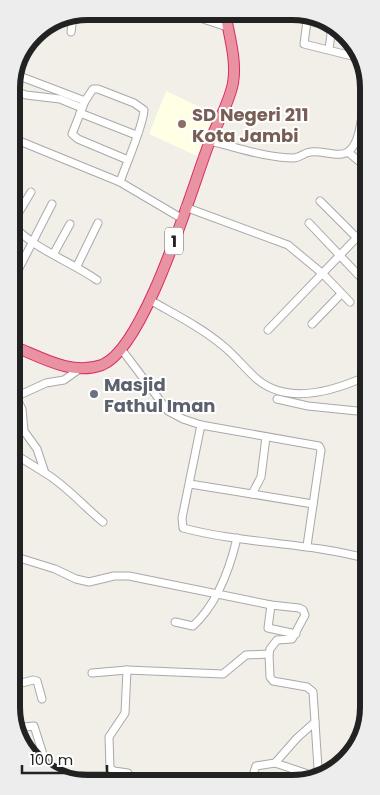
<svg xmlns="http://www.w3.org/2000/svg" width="380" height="795" font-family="Poppins,sans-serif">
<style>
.education{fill:#ffffe5}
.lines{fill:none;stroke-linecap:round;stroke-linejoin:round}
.minor-casing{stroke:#a9a9a9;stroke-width:9}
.highway-casing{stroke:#dc2a67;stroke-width:12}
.minor{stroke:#fff;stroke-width:7}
.highway{stroke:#e892a2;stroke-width:10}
.education-dot{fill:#8d6e63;stroke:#fff;stroke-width:2}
.worship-dot{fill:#6b7280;stroke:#fff;stroke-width:2}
.labels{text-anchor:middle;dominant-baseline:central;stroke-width:4;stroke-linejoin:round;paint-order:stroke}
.shield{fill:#fff;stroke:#646464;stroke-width:1}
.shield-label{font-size:16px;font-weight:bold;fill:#222}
.education-label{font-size:18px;font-weight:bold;fill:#785e54;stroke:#fff;text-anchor:start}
.worship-label{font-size:18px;font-weight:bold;fill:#5b616d;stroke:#fff;text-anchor:start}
.rim{fill:none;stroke:#222;stroke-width:6}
</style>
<rect width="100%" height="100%" fill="#f2efe9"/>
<path class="education" d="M166 91 215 114 199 157 149 134Z"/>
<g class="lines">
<defs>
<g id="minor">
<path d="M182 12 227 27"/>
<path d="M308 13 304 44 360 58"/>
<path d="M71 32 73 17"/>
<path d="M329 49 332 26"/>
<path d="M14 74 85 101"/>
<path d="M12 90 26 95 60 99 82 108"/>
<path d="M80 113 136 135"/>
<path d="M12 138 120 182 181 218"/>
<path d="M210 141C236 147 266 158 293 158 300 158 305 152 311 152 323 150 340 159 349 151 362 140 360 114 366 100"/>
<path d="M348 152 366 167"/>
<path d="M120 182C126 164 143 127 144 110L134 103 98 89H93L85 101 72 134 78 139 128 160"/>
<path d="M320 201 367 248"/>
<path d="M185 207 288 245 323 274 350 302"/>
<path d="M309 223 366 283"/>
<path d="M12 224C33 249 70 261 97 280"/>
<path d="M12 224 31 192"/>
<path d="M54 253 70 224"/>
<path d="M77 266 98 223"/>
<path d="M13 280 52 204"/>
<path d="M150 300C174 314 201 327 222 345 235 355 245 369 258 380 289 405 334 391 367 376"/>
<path d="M312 324 341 294"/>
<path d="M268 330 366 228"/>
<path d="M122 350 168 411 183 419 201 425 319 446 321 450 307 546"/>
<path d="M16 397 22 409 24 431 37 449 45 473C67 486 83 506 103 522"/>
<path d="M13 398 46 383 64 380 78 370"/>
<path d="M277 399 308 406 367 412"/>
<path d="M201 425 182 518 183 528C243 544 307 542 368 559"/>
<path d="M13 453 45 473"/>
<path d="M190 484 252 494 261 477 266 437"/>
<path d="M252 494 313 504"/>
<path d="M13 556 55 569 76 579 89 582 114 576H129L271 605 299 608 303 610 305 615 292 639 277 640 270 649 269 654 246 655 223 674 127 670 92 673"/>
<path d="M271 605 268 628 296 634"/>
<path d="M175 622 193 626C217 604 230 568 237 538"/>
<path d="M127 670 125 713 109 737 110 768 114 771 128 773 131 782"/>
<path d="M14 685 33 680 37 681 42 699"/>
<path d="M14 728 34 726 48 770"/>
<path d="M275 763 314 776 318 768 315 722"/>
<path d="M67 779H69"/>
<path d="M251 781 256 766 275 763 297 738 315 722 313 692 307 687 273 681 270 677 269 654"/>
</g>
<path id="highway" d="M13 346C41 357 71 376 102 365 145 348 191 191 208 146 215 126 229 105 233 83 237 61 229 35 225 12"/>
</defs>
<use href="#minor" class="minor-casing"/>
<use href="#highway" class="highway-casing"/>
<use href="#minor" class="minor"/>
<use href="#highway" class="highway"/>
</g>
<circle class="education-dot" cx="182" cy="124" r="5"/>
<circle class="worship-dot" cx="94" cy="394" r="5"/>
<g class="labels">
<rect class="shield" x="165" y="227.5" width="18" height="27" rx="4"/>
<g class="shield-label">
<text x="174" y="241">1</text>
</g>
<g class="education-label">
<text x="192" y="114">SD Negeri 211<tspan x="192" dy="21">Kota Jambi</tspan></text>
</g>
<g class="worship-label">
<text x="104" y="384">Masjid<tspan x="104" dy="21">Fathul Iman</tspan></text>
</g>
</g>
<path d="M0 0H380V795H0ZM88 20H292A68 68 0 0 1 360 88V707A68 68 0 0 1 292 775H88A68 68 0 0 1 20 707V88A68 68 0 0 1 88 20Z" fill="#ededed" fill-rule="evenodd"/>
<path class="rim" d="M88 20H292A68 68 0 0 1 360 88V707A68 68 0 0 1 292 775H88A68 68 0 0 1 20 707V88A68 68 0 0 1 88 20Z"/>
<path d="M22 765v8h85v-8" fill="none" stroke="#222222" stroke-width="2.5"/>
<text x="30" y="765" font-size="15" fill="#222222" stroke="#ffffff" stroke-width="4" paint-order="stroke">100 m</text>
</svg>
